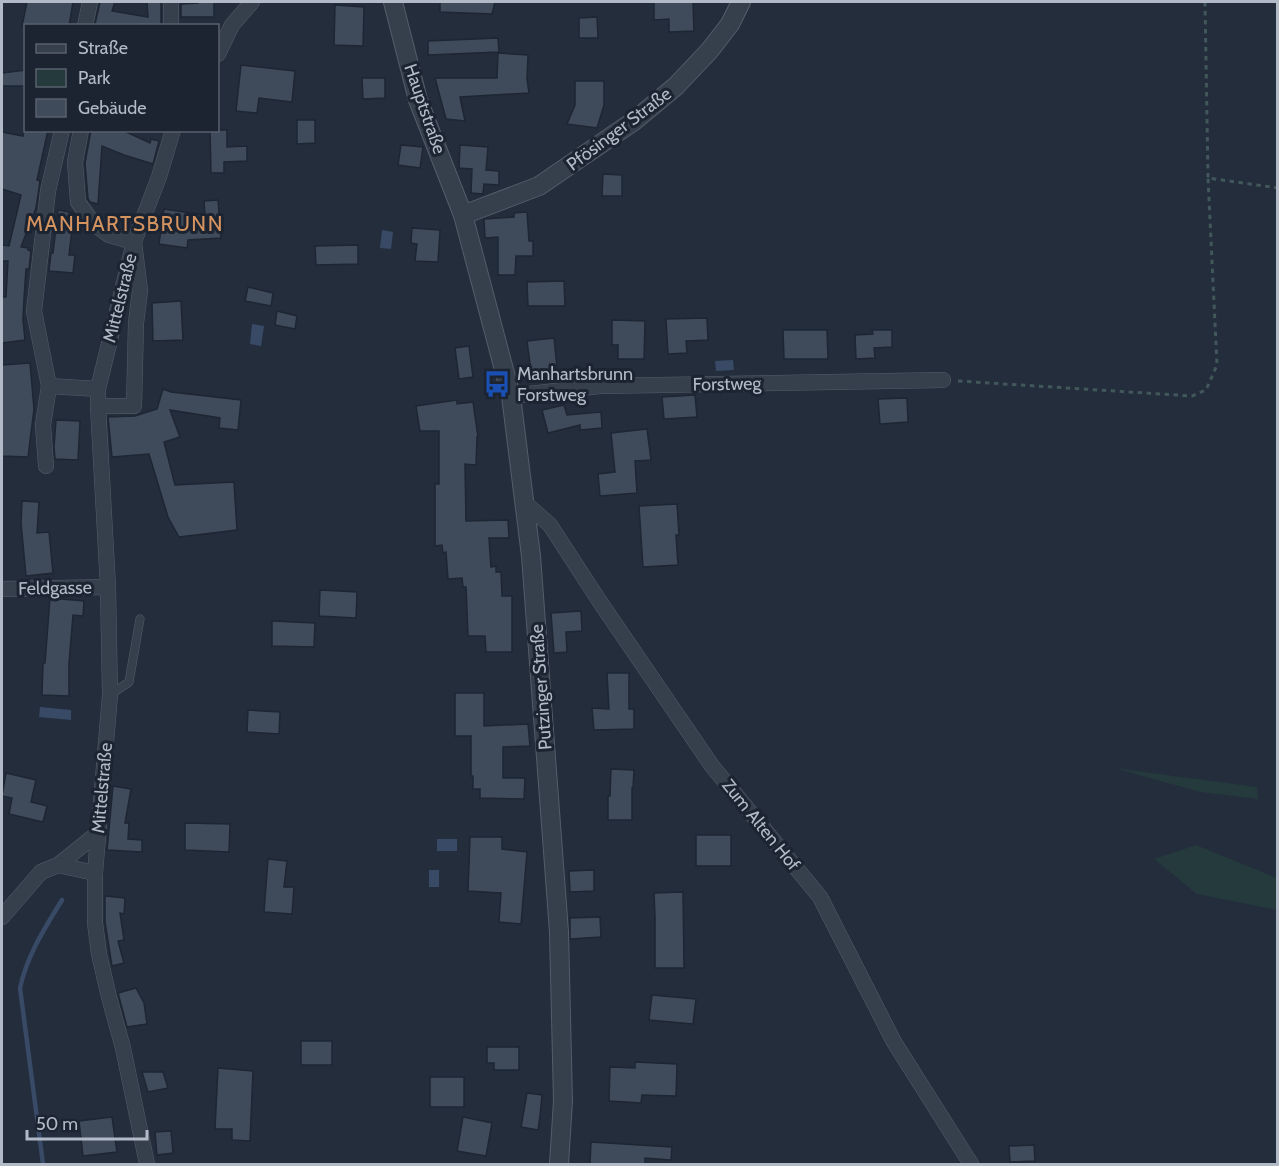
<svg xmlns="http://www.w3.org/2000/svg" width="1279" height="1166" font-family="Cabin,sans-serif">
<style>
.green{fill:#253a3d}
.water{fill:#384a66}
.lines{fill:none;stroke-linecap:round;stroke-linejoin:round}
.stream{stroke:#384a66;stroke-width:4.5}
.building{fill:#3f4b5b;stroke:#1e2633;stroke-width:1.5}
.service-casing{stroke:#555d6a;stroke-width:9}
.minor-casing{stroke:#555d6a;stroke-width:16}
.tertiary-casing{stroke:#555d6a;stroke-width:20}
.path{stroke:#42575a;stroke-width:3;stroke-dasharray:4.5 4.5;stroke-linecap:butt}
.service{stroke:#363f4c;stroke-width:8}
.minor{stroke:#363f4c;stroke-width:15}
.tertiary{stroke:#363f4c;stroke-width:18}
.labels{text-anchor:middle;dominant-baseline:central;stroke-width:6;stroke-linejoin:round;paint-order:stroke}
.street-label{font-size:18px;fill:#b2bac8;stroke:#1c2431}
.poi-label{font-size:18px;fill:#b2bac8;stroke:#1c2431;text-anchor:start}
.quarter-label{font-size:21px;letter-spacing:1.5px;fill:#d59360;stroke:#1c2431}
</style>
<rect width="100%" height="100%" fill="#232d3c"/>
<g class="green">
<path d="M1114 768 1257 787 1258 799 1200 792Z"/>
<path d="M1196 845 1277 878V910L1197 894 1154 859Z"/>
</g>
<g class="water">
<path d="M382 230 393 232 391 249 380 248Z"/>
<path d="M252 324 264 326 261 346 250 344Z"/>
<path d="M733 360 734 370 716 371 715 361Z"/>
<path d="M40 707 71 710V720L39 717Z"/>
<rect x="437" y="839" width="20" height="12"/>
<rect x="429" y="870" width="10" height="17"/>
</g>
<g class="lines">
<path class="stream" d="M43 1164 20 988C27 955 45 928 62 900"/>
</g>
<g class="building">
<path d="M27 2H73L69 26H22Z"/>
<path d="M100 2H115L112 11 148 17 147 2H161V26H100L95 24Z"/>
<path d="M198 2H214V17H181V4L198 3Z"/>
<path d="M440 2H495L492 14 440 12Z"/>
<path d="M654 2H693L694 31 669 32V19L654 20Z"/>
<path d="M335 5 364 7 363 46 334 45Z"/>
<path d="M597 17 598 38H579V18Z"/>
<path d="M498 38 499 52 428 55V41Z"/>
<path d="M498 53 528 55 527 79 529 93 460 97 465 121 446 119 435 78H497Z"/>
<path d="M241 65 295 71 292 102 259 98 257 113 236 111Z"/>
<path d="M26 70V86H2V73Z"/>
<path d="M362 78H385V98L363 99Z"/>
<path d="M575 81H604V105L597 128 567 124 575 105Z"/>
<path d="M297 120H315V143L297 144Z"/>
<path d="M24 130H48L37 180 40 181 36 208 21 247 28 248V250L31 251 29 269H26L24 299 23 320 25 340 2 343V297H6L8 261H2V245L9 246 21 195 2 189V132L23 136Z"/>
<path d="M91 130H122L150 143 151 139 159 141 153 164 124 155 102 146 98 204 90 202 88 199 85 163Z"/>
<path d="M210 130H227V147L247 146V161L224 162V173H211Z"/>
<path d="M401 145 423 147 420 168 398 165Z"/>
<path d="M460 145 488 147 486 170 499 171V185L484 184 483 194 471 193 472 169 459 168Z"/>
<path d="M603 174 622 175V196H602Z"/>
<path d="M218 200 221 238 188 240 187 248 159 244 164 209 205 215 204 201Z"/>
<path d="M58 210 74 213 69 255H75L73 273 49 271 51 253H53Z"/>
<path d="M527 212 529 241H533V256H516L515 275H498V237L485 238 484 219 514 217V213Z"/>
<path d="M412 228 440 230 438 262 415 261 417 244 411 243Z"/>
<path d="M358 245V264L316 265 315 246Z"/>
<path d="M564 281 565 306H528L527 282Z"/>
<path d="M248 287 273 293 271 306 245 301Z"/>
<path d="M181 301 183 340 153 341 152 303Z"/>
<path d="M277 311 297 316 295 329 275 325Z"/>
<path d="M707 318 708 340 686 341 687 353 668 354 666 319Z"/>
<path d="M612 320 645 321 644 359H618V345H612Z"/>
<path d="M783 330H827L828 359H784Z"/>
<path d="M872 330H892V347L874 348 875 358 856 359 855 335 873 334Z"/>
<path d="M554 338 558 377 532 379 527 341Z"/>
<path d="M469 346 473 377 459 379 455 348Z"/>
<path d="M30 363 34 409 28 457 2 456V365Z"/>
<path d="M163 389 171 392 241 400 238 430 219 428 220 418 170 410 180 437 164 442 175 485 234 482 237 530 179 537 168 517 149 454 112 457 108 417 135 416 157 409Z"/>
<path d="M695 395 697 417 664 419 662 397Z"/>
<path d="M907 398 908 422 880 424 878 399Z"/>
<path d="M457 400V404L473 402 478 437H477L476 465 465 464 466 521 508 520 509 538H489L491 567 496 566V572H501L502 596H512V652H486L485 636H468L466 587H463L462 578 448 579 446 552 443 553 442 545 435 546V484H439V431H420L416 406Z"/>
<path d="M564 405 567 415 601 412 602 428 580 430V425L548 433 542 410Z"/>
<path d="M56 420 80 421 78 460 55 459 54 447Z"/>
<path d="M647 429 651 460 635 461 637 493 600 496 598 474 615 472 611 433Z"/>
<path d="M22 501 39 502 37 533 49 532 53 573 26 576 21 523Z"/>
<path d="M677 504 679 535H676L678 565 643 567 639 506Z"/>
<path d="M320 590 357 592 356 618 319 616Z"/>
<path d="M50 598 84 601 83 616 73 615 69 663V696L42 695 43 663H45Z"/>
<path d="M581 611 582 631 566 632 567 652 554 653 551 613Z"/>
<path d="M272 621 315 623 314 647 272 646Z"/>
<path d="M607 673H629V709H634V729L594 730 592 708 609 709Z"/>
<path d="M455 693H484V726L528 724 530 746 503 747V778H525L524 799 480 798V789H473V776H471V736H455Z"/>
<path d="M248 710 280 712 279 734 247 732Z"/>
<path d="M611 769 634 770 633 788H632V820H608V796H610Z"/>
<path d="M6 773 36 780 31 802 47 806 43 822 9 814 12 798 2 796Z"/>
<path d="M113 786 131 789 125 823H129L128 839 142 840V852L107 850Z"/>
<path d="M185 823 230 824 229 852 185 850Z"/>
<rect x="696" y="835" width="35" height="31"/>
<path d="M470 837H502V849L527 852 521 924 499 922 501 893 468 891Z"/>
<path d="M268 859 287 861 284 887H294L292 914 264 912Z"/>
<path d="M594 870V891L570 892 569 871Z"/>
<path d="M683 892 684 968H655V917L654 893Z"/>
<path d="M105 896 125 898 124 914 120 913 124 940 118 941 124 963 112 966 105 922Z"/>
<path d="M600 917 601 937 570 939V918Z"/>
<path d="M136 988 144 1003 147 1024 127 1027 118 993Z"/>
<path d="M652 995 696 999 693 1024 649 1020Z"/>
<rect x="301" y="1041" width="31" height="24"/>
<path d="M487 1047H519V1070H494V1063H487Z"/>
<path d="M635 1062 677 1064 676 1096 642 1095 641 1103 609 1101 610 1067 635 1068Z"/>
<path d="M218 1068 253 1071 250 1141 232 1140V1129H215Z"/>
<path d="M142 1072H163L168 1088 148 1092Z"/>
<rect x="430" y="1077" width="34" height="30"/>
<path d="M527 1093 542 1095 540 1116 538 1130 521 1127Z"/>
<path d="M112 1117 117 1152 83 1156 79 1121Z"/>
<path d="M463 1117 492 1123 486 1156 457 1151Z"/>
<path d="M171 1131 173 1153 157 1155 155 1132Z"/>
<path d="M591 1142 672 1147 671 1160 645 1158V1164H590Z"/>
<path d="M1034 1145 1035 1161 1010 1162 1009 1146Z"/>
</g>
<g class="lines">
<defs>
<path id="service" d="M110 695 129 682 140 619"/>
<g id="minor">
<path d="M171 2V26"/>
<path d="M85 26 90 2"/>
<path d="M218 54 232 25 252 2"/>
<path d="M81 130 75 162 78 202 93 223 109 235 134 242 140 291 136 323 134 406H98"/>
<path d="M49 386 98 389"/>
<path d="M511 396 600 386 943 380"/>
<path d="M46 466 43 425 49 386 34 311 48 191 62 130"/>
<path d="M525 503 550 525 600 602 712 766 820 897 894 1042 971 1164"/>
<path d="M2 589 108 587"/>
<path d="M58 865 98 833"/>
<path d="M2 917 41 872 58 865 95 873"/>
<path d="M147 1164 123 1048 109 997 99 954 95 923V873L110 695 108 587 98 406V389L134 242 159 177 173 130"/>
</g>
<g id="tertiary">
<path d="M393 2 418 100 463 215 511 396 531 556 559 932 563 1101 559 1164"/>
<path d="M463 215 539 186 634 121 676 86 710 50 730 24 741 2"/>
</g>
</defs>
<use href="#service" class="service-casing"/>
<use href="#minor" class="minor-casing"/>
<use href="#tertiary" class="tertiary-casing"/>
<g class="path">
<path d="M1205 2 1208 178"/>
<path d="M958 381 1192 396 1206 390 1217 365 1208 178 1278 188"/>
</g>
<use href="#service" class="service"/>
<use href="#minor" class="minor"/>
<use href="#tertiary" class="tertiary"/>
</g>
<defs>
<symbol id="bus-bare" viewBox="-9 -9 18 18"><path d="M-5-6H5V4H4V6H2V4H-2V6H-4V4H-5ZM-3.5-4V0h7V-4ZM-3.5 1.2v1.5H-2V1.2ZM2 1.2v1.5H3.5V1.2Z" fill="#1a4fb4" stroke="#1c2431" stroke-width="2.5" paint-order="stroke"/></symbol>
</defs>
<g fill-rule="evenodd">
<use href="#bus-bare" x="478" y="365" width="38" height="38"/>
</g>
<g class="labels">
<g class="street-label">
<text transform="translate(425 109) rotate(71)">Hauptstraße</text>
<text transform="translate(619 129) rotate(-37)">Pfösinger Straße</text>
<text transform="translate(120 298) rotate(-76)">Mittelstraße</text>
<text transform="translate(727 384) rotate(-1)">Forstweg</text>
<text transform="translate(55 588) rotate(-1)">Feldgasse</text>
<text transform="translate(541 687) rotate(-94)">Putzinger Straße</text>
<text transform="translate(102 788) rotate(-85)">Mittelstraße</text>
<text transform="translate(761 825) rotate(51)">Zum Alten Hof</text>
</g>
<g class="poi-label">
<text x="517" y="374">Manhartsbrunn<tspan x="517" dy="21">Forstweg</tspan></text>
</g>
<g class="quarter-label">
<text x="125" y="223">MANHARTSBRUNN</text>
</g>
</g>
<rect width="1279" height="1166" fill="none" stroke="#b2bac8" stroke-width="6"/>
<rect x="24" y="24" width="195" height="108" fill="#1c2431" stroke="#58606d" stroke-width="1.5"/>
<rect x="36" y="44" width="30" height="9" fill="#363f4c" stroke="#58606d" stroke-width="1.5"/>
<text x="78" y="54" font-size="18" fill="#b2bac8">Straße</text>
<rect x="36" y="69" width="30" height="18" fill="#253a3d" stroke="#58606d" stroke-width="1.5"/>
<text x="78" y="84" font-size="18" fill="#b2bac8">Park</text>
<rect x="36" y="99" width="30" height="18" fill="#3f4b5b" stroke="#58606d" stroke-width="1.5"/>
<text x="78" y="114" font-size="18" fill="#b2bac8">Gebäude</text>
<path d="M27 1130v9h120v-9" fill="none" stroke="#b2bac8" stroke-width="3"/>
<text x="36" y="1130" font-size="18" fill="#b2bac8" stroke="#1c2431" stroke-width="4.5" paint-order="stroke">50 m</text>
</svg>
